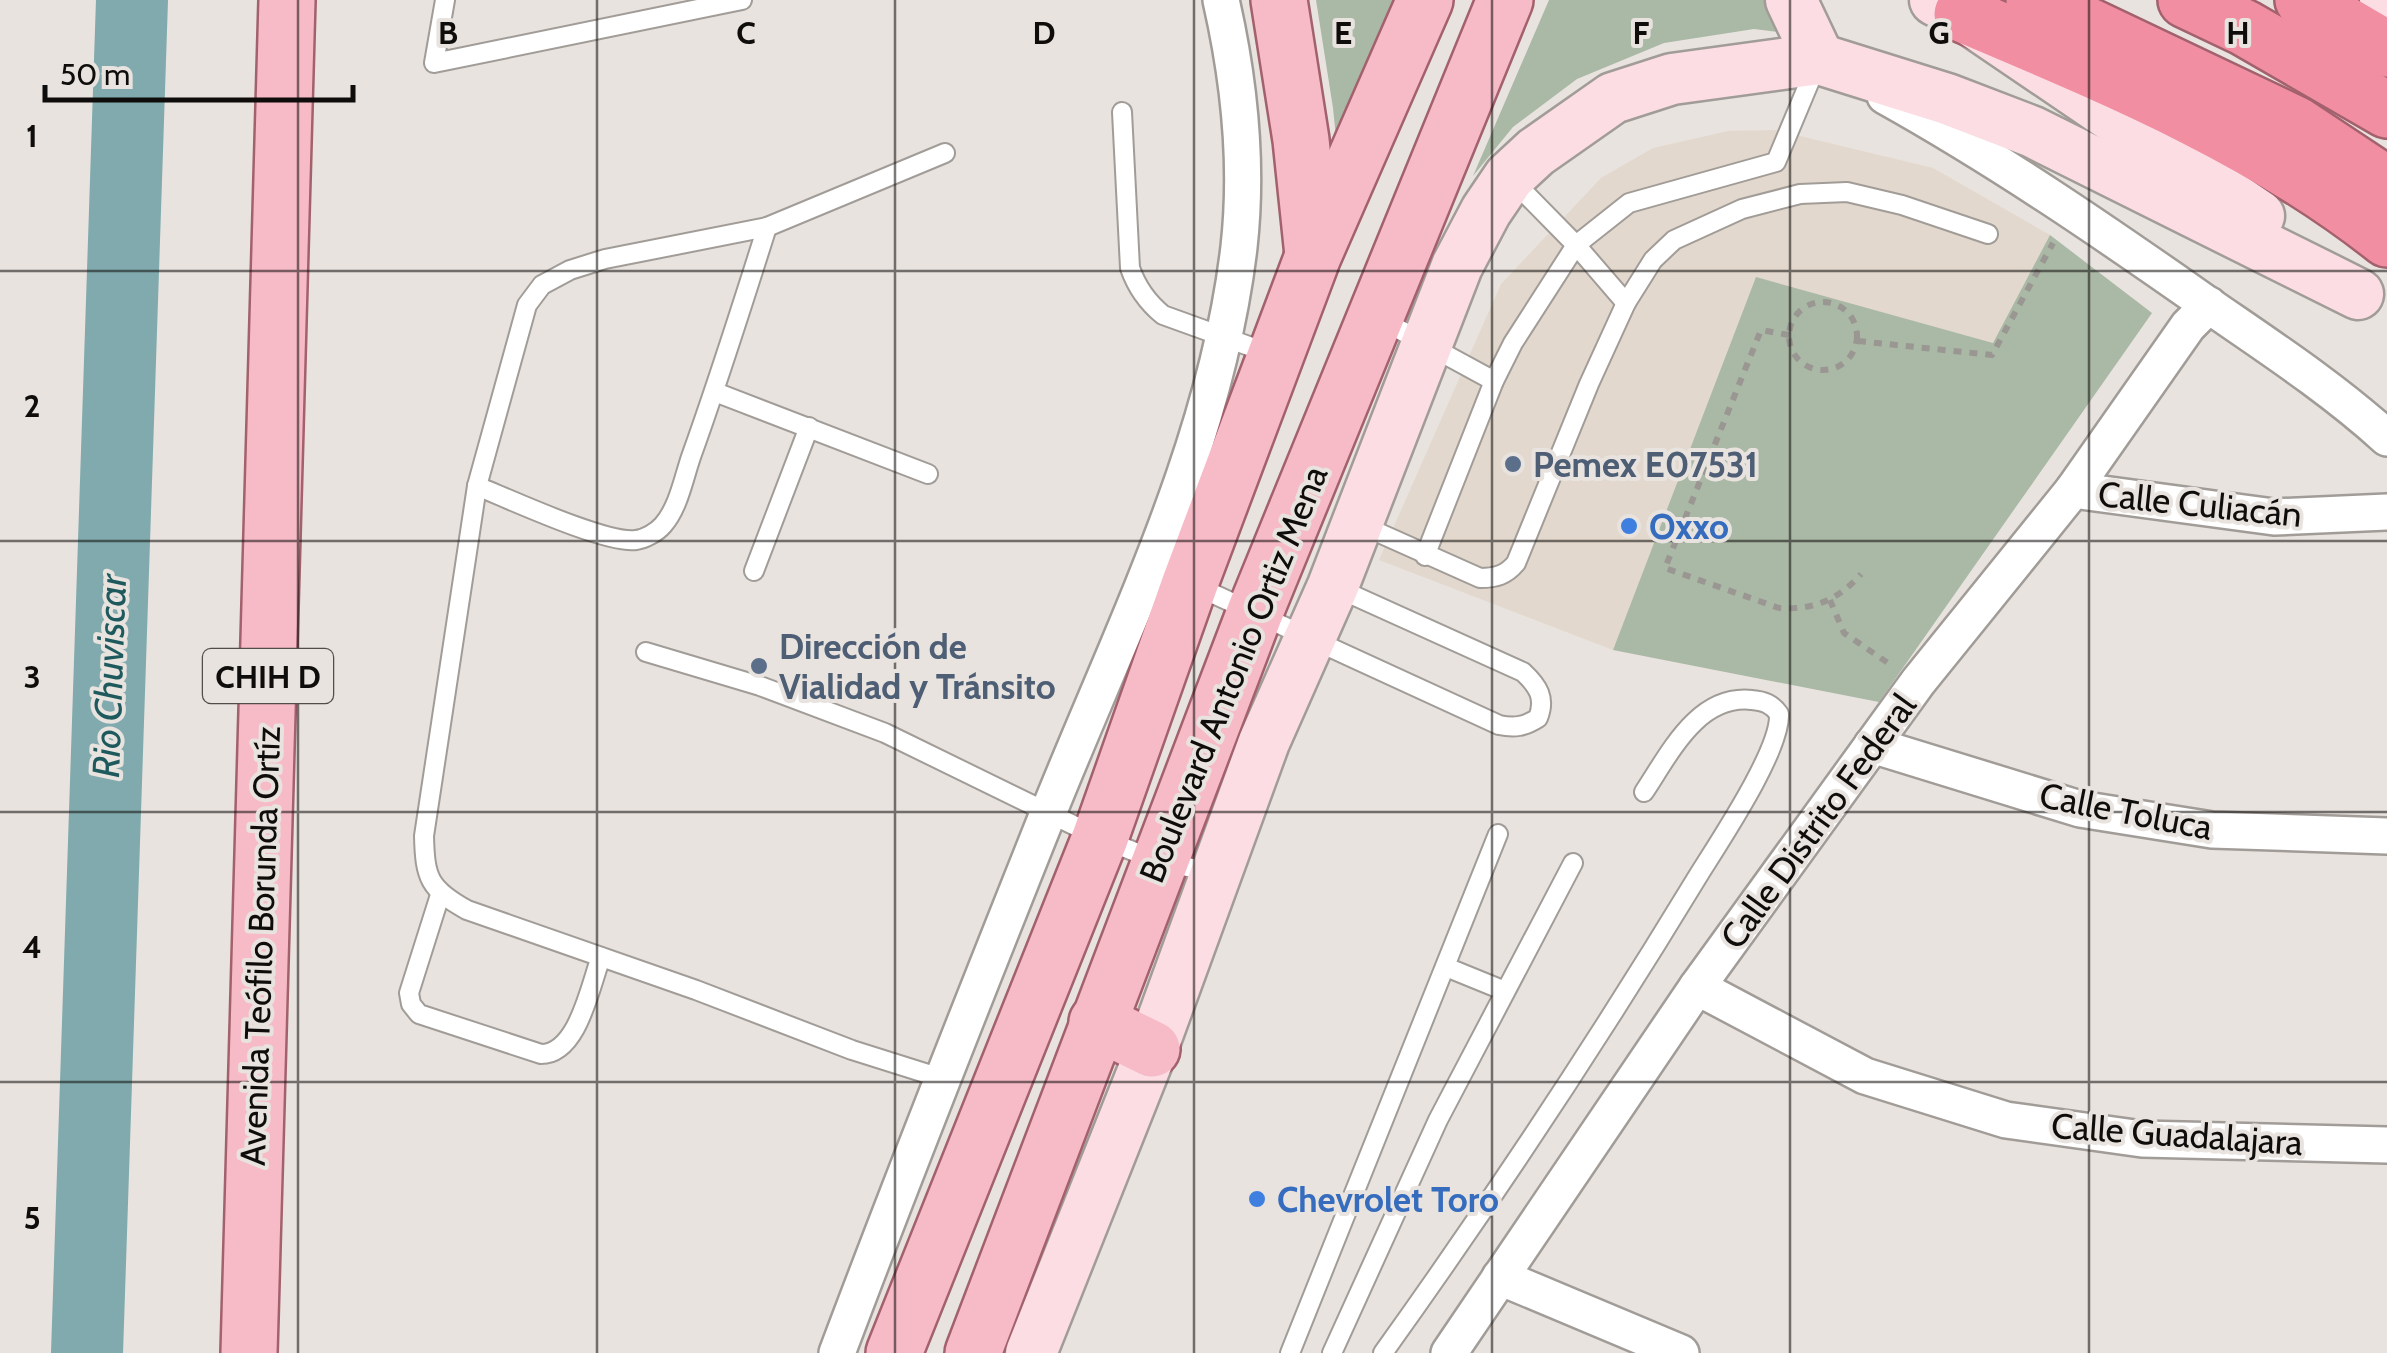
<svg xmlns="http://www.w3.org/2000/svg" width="2387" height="1353" font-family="Cabin,sans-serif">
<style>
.built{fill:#e3d8cd}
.green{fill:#aab8a6}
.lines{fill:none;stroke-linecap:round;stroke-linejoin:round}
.river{stroke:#80aaad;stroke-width:72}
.lane-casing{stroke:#a19c97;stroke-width:22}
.street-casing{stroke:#a19c97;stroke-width:40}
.secondary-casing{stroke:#a19c97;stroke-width:55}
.primary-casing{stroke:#a2616d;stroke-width:60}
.highway-casing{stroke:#a2616d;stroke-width:60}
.path{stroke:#9a9692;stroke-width:6;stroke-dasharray:8 8;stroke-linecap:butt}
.lane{stroke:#fff;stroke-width:18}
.street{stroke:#fff;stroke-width:35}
.secondary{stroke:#fbdde3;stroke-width:50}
.primary{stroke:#f7bbc7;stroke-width:55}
.highway{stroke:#f18ea2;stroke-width:55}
.grid{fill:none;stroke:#0f0d0b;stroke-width:2.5;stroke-opacity:0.55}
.service-dot{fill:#5c6f8a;stroke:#e8e3de;stroke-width:4}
.shop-dot{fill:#3f7fe0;stroke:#e8e3de;stroke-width:4}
.labels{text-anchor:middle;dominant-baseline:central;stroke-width:8;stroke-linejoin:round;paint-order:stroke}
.shield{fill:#e8e3de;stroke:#504d4a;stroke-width:2.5}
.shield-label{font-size:32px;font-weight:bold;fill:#0f0d0b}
.service-label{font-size:35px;font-weight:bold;fill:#4e5e75;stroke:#e8e3de;text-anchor:start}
.street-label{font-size:35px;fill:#0f0d0b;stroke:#e8e3de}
.shop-label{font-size:35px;font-weight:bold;fill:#366cbe;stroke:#e8e3de;text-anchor:start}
.water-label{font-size:38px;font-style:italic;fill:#1e5a5d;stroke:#e8e3de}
.grid-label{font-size:32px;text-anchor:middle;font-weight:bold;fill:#0f0d0b;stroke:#e8e3de;stroke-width:8;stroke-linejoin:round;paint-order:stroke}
</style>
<rect width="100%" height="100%" fill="#e8e3de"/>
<path class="built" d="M1775 130 1933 168 2050 235 1993 343 1756 278 1613 650 1379 560 1501 284 1601 178 1653 148 1728 131Z"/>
<g class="green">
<path d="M1316 0H1409L1340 177 1333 108Z"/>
<path d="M1549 0H1784L1802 35 1754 29 1664 43 1577 79 1513 127 1473 176Z"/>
<path d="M2050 235 2152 313 1879 702 1613 650 1756 277 1993 343Z"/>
</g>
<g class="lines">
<path class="river" d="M87 1353 132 0"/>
<defs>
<g id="lane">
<path d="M445 0 434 63 742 0"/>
<path d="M1122 112 1130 268C1137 288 1147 302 1163 315L1271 354"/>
<path d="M1513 181 1576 245 1626 303"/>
<path d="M1380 319 1494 381"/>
<path d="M715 392 928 474"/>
<path d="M477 486C509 499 606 544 636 540 645 539 657 532 663 525 679 507 684 476 692 454 719 379 743 303 767 227"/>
<path d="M1359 524 1480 578C1496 578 1506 575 1516 563L1589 384 1626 303 1653 260 1674 240 1742 209 1800 194 1847 192 1902 205 1988 234"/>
<path d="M1425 556 1494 381 1513 343 1576 245 1629 203 1776 162 1817 64"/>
<path d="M754 571 809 427"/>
<path d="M1196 586 1499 725C1514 728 1524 727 1538 718 1546 698 1538 686 1523 672L1335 587"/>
<path d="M646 652 760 686 885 733 1100 838 1158 861 1212 872"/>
<path d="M440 895 409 993 411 1004 419 1014 541 1054C578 1054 590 986 601 957"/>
<path d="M1446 967 1505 991"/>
<path d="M944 1079 852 1050 696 990 467 910C429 889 425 878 424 836L477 486 527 305 542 285 570 270 605 259 767 227 945 153"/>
<path d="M1290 1353 1498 834"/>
<path d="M1332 1353 1438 1120 1573 863"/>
<path d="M1383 1353C1494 1198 1599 1039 1698 876 1719 842 1781 750 1779 714 1772 704 1764 701 1752 700 1698 694 1670 753 1644 792"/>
</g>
<g id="street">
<path d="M1885 96C1996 158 2100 229 2204 302 2266 345 2331 387 2387 438"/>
<path d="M2073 490 2274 517 2387 512"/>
<path d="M1872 745 2080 809 2212 830 2387 836"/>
<path d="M1697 987 1865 1076 2006 1120 2142 1139 2387 1145"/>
<path d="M1500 1277 1681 1353"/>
<path d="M837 1353C905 1172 977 991 1049 811 1122 629 1216 445 1239 247 1248 166 1239 79 1221 0"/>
<path d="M1449 1353 1697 987 1918 682 2073 490 2188 326 2209 305"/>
</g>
<g id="secondary">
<path d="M1791 0 1819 59"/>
<path d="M1935 0 1962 14 2259 216"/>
<path d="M2385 0 2387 1"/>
<path d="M1031 1353 1152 1049 1264 742 1333 586 1457 266 1486 211 1509 177 1536 152 1613 98 1672 79 1819 59 1947 99 2033 132 2358 294"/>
</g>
<g id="primary">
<path d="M1279 0 1301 140 1313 255"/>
<path d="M1097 1022 1152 1049"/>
<path d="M249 1353 287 0"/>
<path d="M894 1353 1100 838 1190 583 1313 256 1425 0"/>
<path d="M973 1353 1255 612 1505 0"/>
</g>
<g id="highway">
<path d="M2034 0 2295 124 2387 185"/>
<path d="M2186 0 2245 28 2387 110"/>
<path d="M2303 0 2387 49"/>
<path d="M1962 14C2110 77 2260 138 2387 239"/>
</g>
</defs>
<use href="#lane" class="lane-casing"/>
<use href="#street" class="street-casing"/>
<use href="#secondary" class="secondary-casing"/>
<use href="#primary" class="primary-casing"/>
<use href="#highway" class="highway-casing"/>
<g class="path">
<circle cx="1823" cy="336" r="34"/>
<path d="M1789 335 1761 330 1665 568 1779 608C1814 610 1838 600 1861 574"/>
<path d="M1858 341 1992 355 2053 243"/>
<path d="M1830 600 1844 633 1888 663"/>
</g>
<use href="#lane" class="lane"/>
<use href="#street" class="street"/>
<use href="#secondary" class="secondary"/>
<use href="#primary" class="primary"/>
<use href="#highway" class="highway"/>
</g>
<path class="grid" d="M298 0V1353M597 0V1353M895 0V1353M1194 0V1353M1492 0V1353M1790 0V1353M2089 0V1353M0 271H2387M0 541H2387M0 812H2387M0 1082H2387"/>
<g class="service-dot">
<circle cx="1513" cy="464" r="10"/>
<circle cx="759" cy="666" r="10"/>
</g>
<g class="shop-dot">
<circle cx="1629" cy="526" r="10"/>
<circle cx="1257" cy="1199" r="10"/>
</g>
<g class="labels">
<rect class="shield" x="203" y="649" width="130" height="54" rx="8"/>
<g class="shield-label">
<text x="268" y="676">CHIH D</text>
</g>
<g class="service-label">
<text x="1533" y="464">Pemex E07531</text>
<text x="779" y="646">Dirección de<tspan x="779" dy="40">Vialidad y Tránsito</tspan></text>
</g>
<g class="street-label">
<text transform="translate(2200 504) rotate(6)">Calle Culiacán</text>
<text transform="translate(1233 674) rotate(-68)">Boulevard Antonio Ortiz Mena</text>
<text transform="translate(2126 811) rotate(11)">Calle Toluca</text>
<text transform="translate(1818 821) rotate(-54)">Calle Distrito Federal</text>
<text transform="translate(260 946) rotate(-88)">Avenida Teófilo Borunda Ortíz</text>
<text transform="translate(2177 1134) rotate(4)">Calle Guadalajara</text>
</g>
<g class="shop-label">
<text x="1649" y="526">Oxxo</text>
<text x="1277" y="1199">Chevrolet Toro</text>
</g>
<g class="water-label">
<text transform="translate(109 676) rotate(-88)">Rio Chuviscar</text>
</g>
</g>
<g class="grid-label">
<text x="448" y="44">B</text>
<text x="746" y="44">C</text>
<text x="1044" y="44">D</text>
<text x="1343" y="44">E</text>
<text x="1641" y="44">F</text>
<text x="1939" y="44">G</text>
<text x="2238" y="44">H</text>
<text x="32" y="147">1</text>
<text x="32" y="417">2</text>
<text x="32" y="688">3</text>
<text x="32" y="958">4</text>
<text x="32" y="1229">5</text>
</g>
<path d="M45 85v15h308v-15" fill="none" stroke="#0f0d0b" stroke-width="5"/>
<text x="60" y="85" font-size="30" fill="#0f0d0b" stroke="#e8e3de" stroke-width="8" paint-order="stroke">50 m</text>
</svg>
